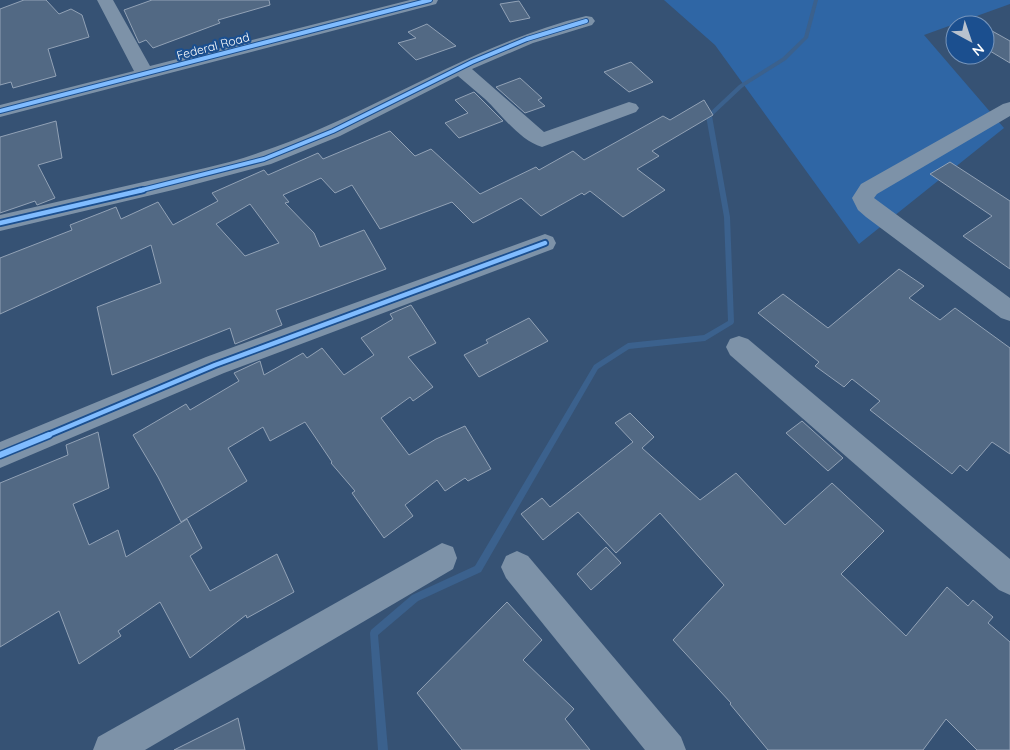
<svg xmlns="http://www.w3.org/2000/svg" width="1010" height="750" font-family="Quicksand,sans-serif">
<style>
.green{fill:#2f66a5}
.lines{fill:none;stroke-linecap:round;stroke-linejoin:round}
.stream{fill:#3b618d;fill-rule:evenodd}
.building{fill:#526984;stroke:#92a2b6;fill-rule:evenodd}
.minor{fill:#7d92a8;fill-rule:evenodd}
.cycleway-far2-casing{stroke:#1b4f8f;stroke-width:6}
.cycleway-far1-casing{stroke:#1b4f8f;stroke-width:8}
.cycleway-casing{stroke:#1b4f8f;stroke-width:9}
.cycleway-far2{stroke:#80bcff;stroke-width:4}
.cycleway-far1{stroke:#80bcff;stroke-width:4.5}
.cycleway{stroke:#80bcff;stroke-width:6}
.labels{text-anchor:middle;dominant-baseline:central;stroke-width:4.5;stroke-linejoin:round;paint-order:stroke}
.far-street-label{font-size:12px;fill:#fff;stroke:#1b4f8f}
</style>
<rect width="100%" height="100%" fill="#365274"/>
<path class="green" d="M664 0H1010V4L924 35 1004 128 859 244 715 45Z"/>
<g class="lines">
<path class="stream" d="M814 0H818L808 38 786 60 743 87 712 116 730 217 734 322 733 324 705 341 629 349 598 369 481 572 418 601 378 635 388 750H378L370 633 371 630 412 595 475 566 594 365 628 343 704 335 728 321 724 217 706 116 739 85 782 58 804 37Z"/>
</g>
<g class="building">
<path d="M24 0H46L59 14 71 9 82 15 89 37 48 49 56 76 13 88 11 82 0 85V9Z"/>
<path d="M152 0H269L270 5 218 20 220 23 153 48 146 40 139 43 124 10Z"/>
<path d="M519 1 530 18 510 22 500 4Z"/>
<path d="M427 24 456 46 416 60 398 43 416 38 408 32Z"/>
<path d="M985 27 1010 41V63L985 48Z"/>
<path d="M631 62 653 82 629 92 604 72Z"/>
<path d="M520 78 542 98 538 100 545 106 525 113 496 87Z"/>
<path d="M474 92 503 121 459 138 445 123 468 113 455 100Z"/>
<path d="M704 100 713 115 652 151 659 156 637 169 665 190 623 217 590 191 584 195 582 193 541 216 521 198 473 223 452 202 380 229 352 185 335 193 321 178 283 195 289 202 285 203 314 233 320 247 364 230 386 269 276 310 282 325 235 344 230 328 112 375 97 307 161 283 151 245 0 314V258L72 230 70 225 116 207 121 219 158 202 173 225 218 201 212 193 264 170 268 175 318 153 323 159 390 131 415 156 431 149 480 194 536 167 539 170 573 151 584 160 663 116 670 120ZM250 204 279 243 245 256 216 224Z"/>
<path d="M56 121 62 158 38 165 55 198 37 205 35 201 0 213V137Z"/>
<path d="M950 162 1010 201V269L963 236 992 216 930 174Z"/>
<path d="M899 269 924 286 909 298 940 320 955 308 1010 348V454L992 442 967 471 960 465 952 474 870 410 880 401 852 379 844 387 815 366 819 362 758 313 783 294 828 328Z"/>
<path d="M411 305 436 343 408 357 433 387 413 401 410 397 381 418 409 455 436 439 465 426 491 469 468 481 465 478 445 491 437 480 405 505 413 516 384 538 352 493 355 491 331 463 332 462 305 422 270 441 263 427 228 448 247 481 181 522 158 477 133 435 186 404 190 410 239 381 234 373 260 361 264 375 303 353 307 358 322 348 344 375 374 355 361 338 393 319 390 314Z"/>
<path d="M529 318 548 341 479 377 464 355 488 343 486 340Z"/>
<path d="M630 413 654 437 642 448 700 500 736 473 785 525 832 483 884 531 841 574 906 636 947 587 968 606 973 600 993 617 988 623 1010 642V750H977L946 719 923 750H768L730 704 731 703 673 640 724 585 660 513 616 553 578 512 543 540 521 514 542 498 550 507 633 442 615 423Z"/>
<path d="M802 421 843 458 828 471 786 433Z"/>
<path d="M98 432 109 488 73 504 89 545 118 530 126 557 187 519 202 548 190 556 210 591 277 554 294 592 247 618 246 615 190 658 160 602 118 631 121 636 79 664 59 611 0 647V483L68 455 66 445Z"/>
<path d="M606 547 621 563 591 590 577 574Z"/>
<path d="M507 602 542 640 523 660 574 709 565 719 590 750H462L417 693Z"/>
<path d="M238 718 245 750H174Z"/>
</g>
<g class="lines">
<g class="minor">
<path d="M97 0H113L150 66 410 0H438L436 4 0 117V105L134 71Z"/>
<path d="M586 16 592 17 595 21 592 25 533 43 472 69 544 132 629 102 636 104 639 108 636 112 542 147C519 140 502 115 485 99 476 91 467 84 458 76L340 136 271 164 177 189 0 231V215C51 203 101 192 152 180 187 172 224 165 258 153 372 115 468 45 586 16Z"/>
<path d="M1010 102V116L877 194 874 198 1010 298V321L1001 318 866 217 858 210 852 198 861 184 1003 104Z"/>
<path d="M545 234 553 237 556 243 553 249 224 373 0 468V442L206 357Z"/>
<path d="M739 336 748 339 1010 559V595L999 590 730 355 726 347 730 339Z"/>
<path d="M442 543 453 547 457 558 453 569 145 750H93L98 737Z"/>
<path d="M517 551 528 556 681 737 686 750H645L506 578 501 567 506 556Z"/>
</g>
<defs>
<g id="cycleway-far2">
<path d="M0 111 430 0"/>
<path d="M138 191 264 159 333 131 472 62 527 39 586 21"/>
</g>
<g id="cycleway-far1">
<path d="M0 223 143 190"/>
<path d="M46 436 215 365 545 243"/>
</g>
<path id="cycleway" d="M0 455 49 435"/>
</defs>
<use href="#cycleway-far2" class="cycleway-far2-casing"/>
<use href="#cycleway-far1" class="cycleway-far1-casing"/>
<use href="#cycleway" class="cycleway-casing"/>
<use href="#cycleway-far2" class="cycleway-far2"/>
<use href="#cycleway-far1" class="cycleway-far1"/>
<use href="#cycleway" class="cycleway"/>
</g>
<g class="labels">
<g class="far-street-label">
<text transform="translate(213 46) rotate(-15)">Federal Road</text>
</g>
</g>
<g transform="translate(970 40) rotate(140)"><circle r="24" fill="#1b4f8f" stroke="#7695bc"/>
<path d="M0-4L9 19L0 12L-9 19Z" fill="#b9c2ce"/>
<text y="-8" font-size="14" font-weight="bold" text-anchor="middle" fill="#ffffff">N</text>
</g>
</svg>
